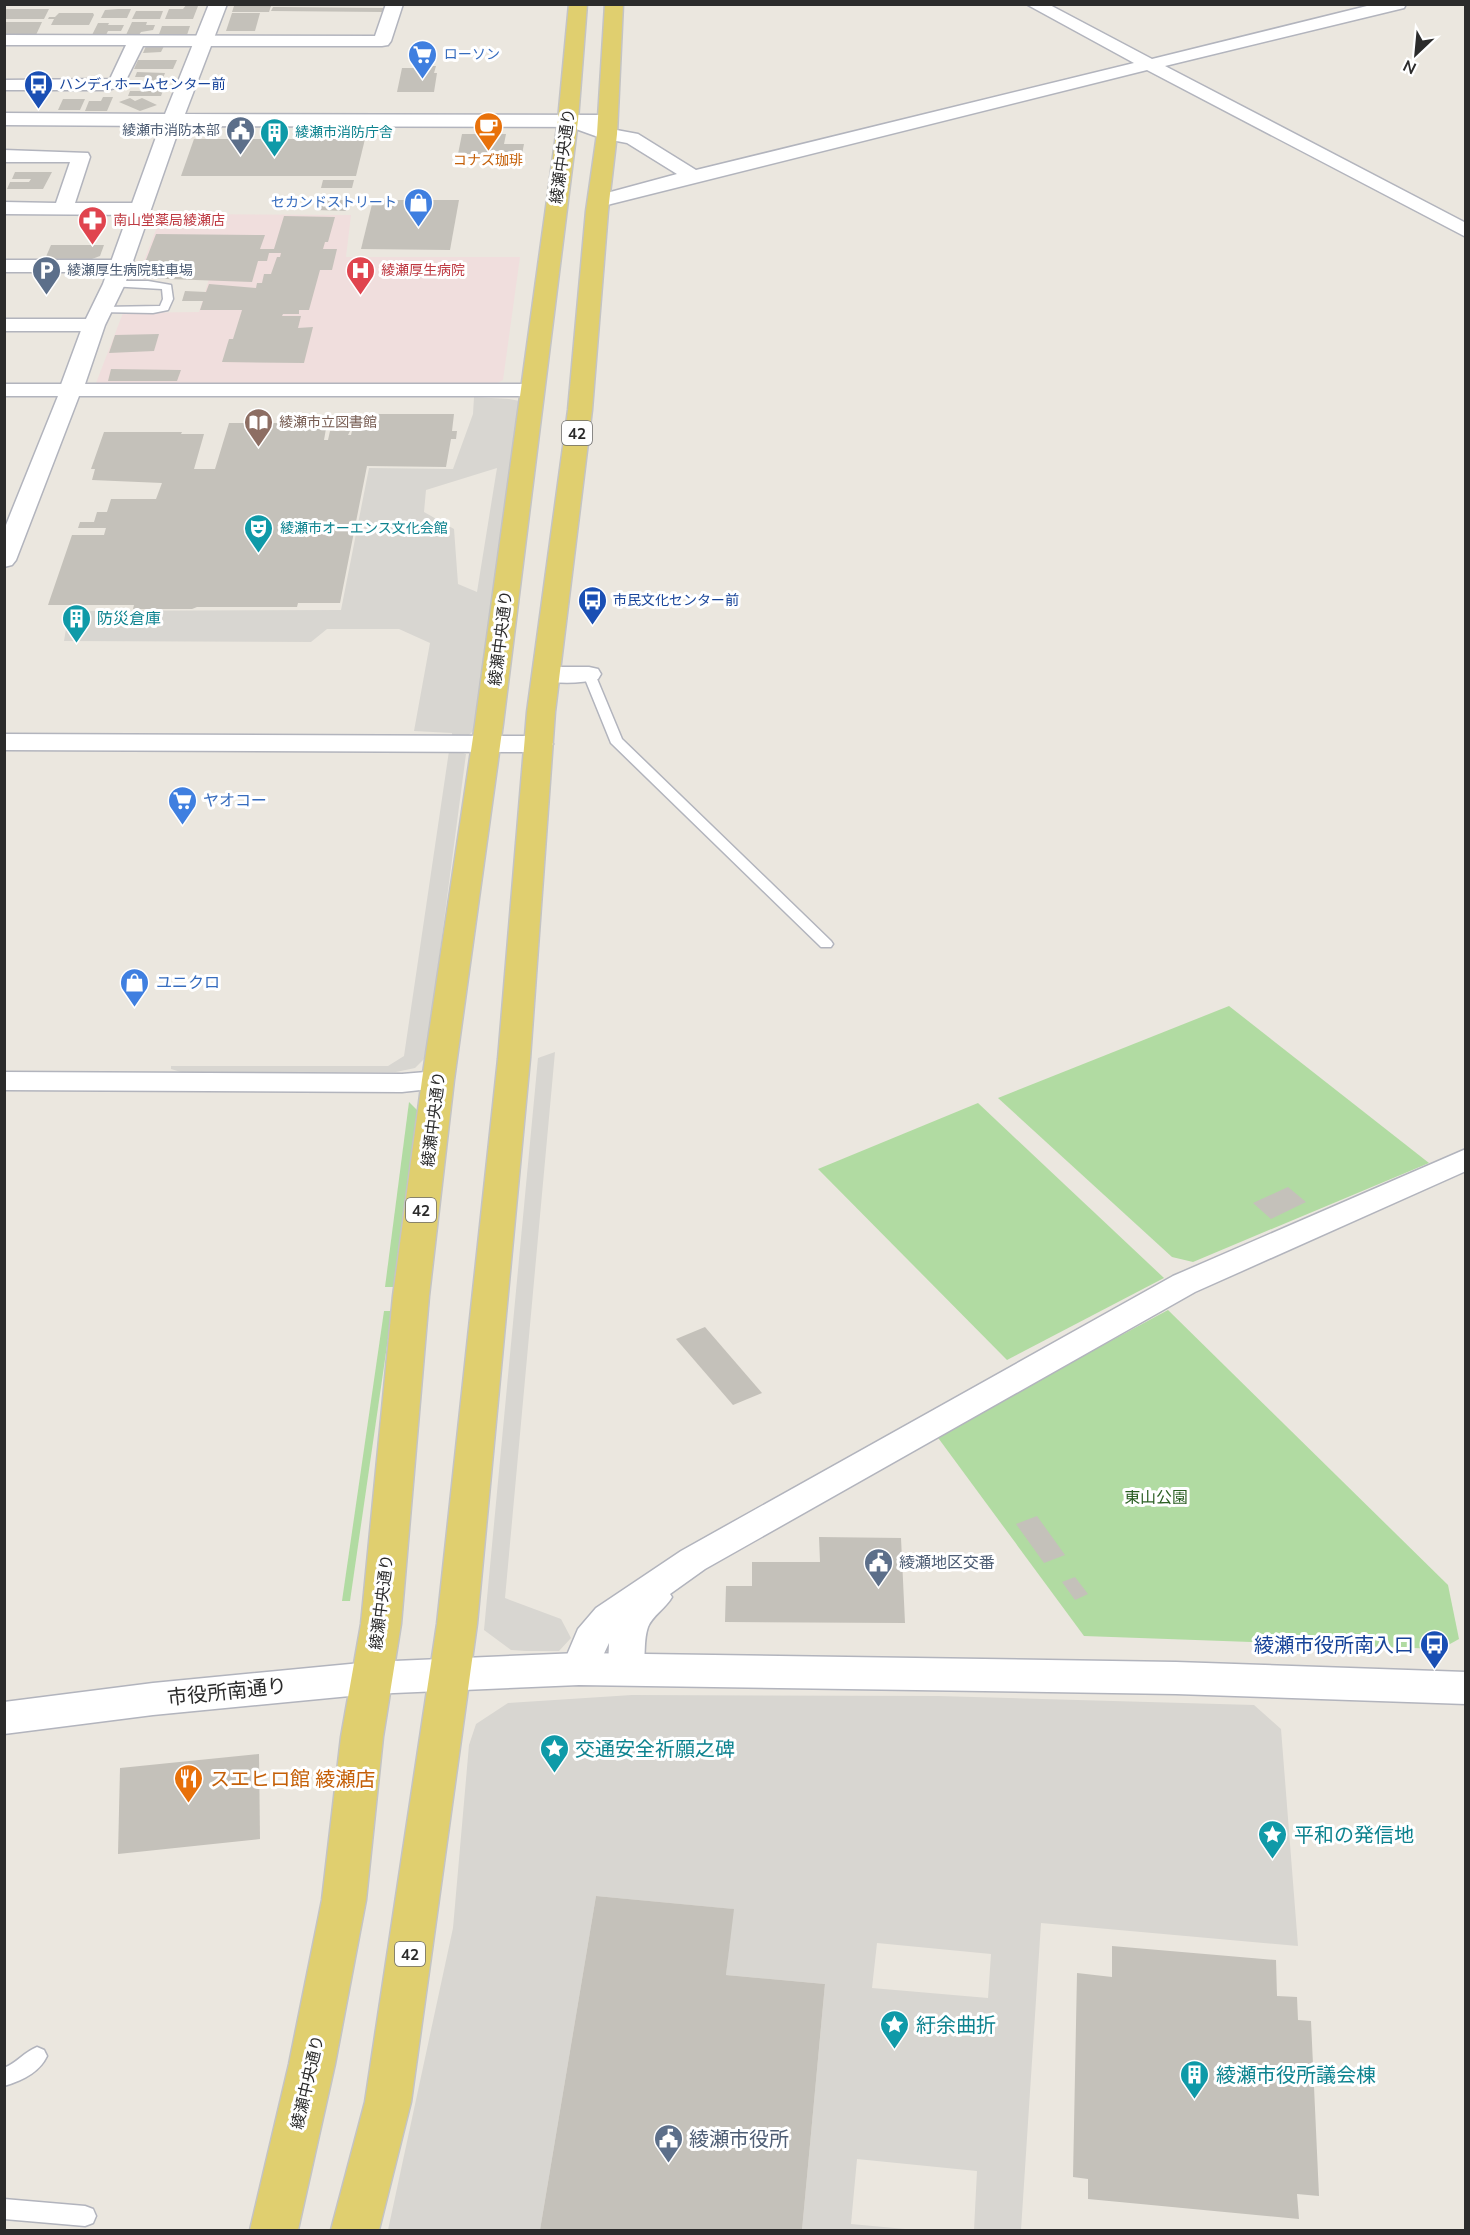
<svg xmlns="http://www.w3.org/2000/svg" width="1470" height="2235" font-family="Mulish,'Noto Sans JP',sans-serif">
<style>
.medical{fill:#f0dedd}
.green{fill:#b1dba2}
.plaza{fill:#d8d6d1;fill-rule:evenodd}
.building{fill:#c4c1ba}
.lines{fill:none;stroke-linecap:round;stroke-linejoin:round}
.lane-casing{stroke:#b2b4bd;stroke-width:3}
.street-casing{stroke:#b2b4bd;stroke-width:3}
.secondary-casing{stroke:#b2b4bd;stroke-width:3}
.primary-casing{stroke:#c4c4c4;stroke-width:3}
.lane{fill:#fff;fill-rule:evenodd}
.street{fill:#fff;fill-rule:evenodd}
.secondary{fill:#fff;fill-rule:evenodd}
.primary{fill:#e0cf6f;fill-rule:evenodd}
.labels{text-anchor:middle;dominant-baseline:central;stroke-width:6;stroke-linejoin:round;paint-order:stroke}
.far-shop-label{font-size:14px;fill:#366cbe;stroke:#fff;text-anchor:start}
.far-transit-label{font-size:14px;fill:#164399;stroke:#fff;text-anchor:start}
.far-service-label{font-size:14px;fill:#4e5e75;stroke:#fff;text-anchor:end}
.far-culture-label{font-size:14px;fill:#0d838f;stroke:#fff;text-anchor:start}
.far-food-label{font-size:14px;fill:#c56008;stroke:#fff}
.far-health-label{font-size:14px;fill:#be3a42;stroke:#fff;text-anchor:start}
.far-education-label{font-size:14px;fill:#785e54;stroke:#fff;text-anchor:start}
.shield{fill:#fff;stroke:#6b6b6b;stroke-width:1.5}
.shield-label{font-size:15px;font-weight:bold;fill:#2b2b2b}
.street-label{font-size:16px;fill:#2b2b2b;stroke:#fff}
.culture-label{font-size:16px;fill:#0d838f;stroke:#fff;text-anchor:start}
.shop-label{font-size:16px;fill:#366cbe;stroke:#fff;text-anchor:start}
.park-label{font-size:16px;fill:#2b5f23;stroke:#fff}
.service-label{font-size:16px;fill:#4e5e75;stroke:#fff;text-anchor:start}
.near-transit-label{font-size:20px;fill:#164399;stroke:#fff;text-anchor:end}
.near-street-label{font-size:20px;fill:#2b2b2b;stroke:#fff}
.near-culture-label{font-size:20px;fill:#0d838f;stroke:#fff;text-anchor:start}
.near-food-label{font-size:20px;fill:#c56008;stroke:#fff;text-anchor:start}
.near-service-label{font-size:20px;fill:#4e5e75;stroke:#fff;text-anchor:start}
</style>
<rect width="100%" height="100%" fill="#ebe7df"/>
<path class="medical" d="M162 214 351 215 346 257H520L503 380 490 387 105 386 96 383 123 313 199 312 209 279H137Z"/>
<g class="green">
<path d="M1229 1006 1429 1163 1193 1262 1172 1257 998 1098Z"/>
<path d="M409 1102 418 1111 395 1287H385Z"/>
<path d="M978 1103 1164 1278 1007 1360 818 1169Z"/>
<path d="M1168 1310 1448 1585 1459 1639 1441 1649 1084 1636 936 1435Z"/>
<path d="M384 1311H392L350 1601H342Z"/>
</g>
<g class="plaza">
<path d="M474 397 509 399 520 401 512 470 474 730 469 735 452 736V733L414 731 430 643 399 629H327L311 642 64 641 69 611 341 610 369 468 453 469 473 414ZM497 468 496 474 477 592 458 584 454 529 424 512 426 490Z"/>
<path d="M449 751H458L466 754 426 1057 415 1068 396 1072H181L171 1069V1066H388L404 1056Z"/>
<path d="M555 1052 505 1598 561 1619 571 1638 559 1651H526L511 1650 484 1630 538 1058Z"/>
<path d="M632 1695 938 1696 1254 1705 1281 1729 1298 1946 1041 1923 1021 2230H974L977 2171 857 2159 851 2224 916 2230H802L825 1984 726 1975 733 1909 596 1896 540 2230H388L453 1928 469 1745 476 1724 508 1703ZM877 1943 991 1954 988 1998 872 1988Z"/>
</g>
<g class="building">
<path d="M187 4 198 6 193 19H165L169 9H183Z"/>
<path d="M234 6H271L269 12H232Z"/>
<path d="M273 7 384 8 383 12 271 11Z"/>
<path d="M4 9H49L44 19H4Z"/>
<path d="M118 9H131L127 18H101L105 10Z"/>
<path d="M136 11H163L160 19H132Z"/>
<path d="M59 13H93L94 15 89 25H51L54 19H48L49 17H55Z"/>
<path d="M232 13H260L255 31H226Z"/>
<path d="M4 22H42L36 35H4Z"/>
<path d="M132 22H147L146 25H155L153 30 141 32 139 35H126Z"/>
<path d="M98 23H109L108 25H124L121 31H108L106 35H92Z"/>
<path d="M162 26H190L187 35 184 37H158Z"/>
<path d="M146 46H164L161 52 143 53Z"/>
<path d="M138 60H177L173 69H134Z"/>
<path d="M422 66H436L434 73H437L434 92H397L402 68H422Z"/>
<path d="M137 72 165 73 161 83H143L145 77H135Z"/>
<path d="M141 88H164L161 96H128L130 91H140Z"/>
<path d="M103 97H113L107 111H85L89 101H101Z"/>
<path d="M130 98 135 101 142 98 157 105 140 111 119 102Z"/>
<path d="M63 99H85L80 110H58Z"/>
<path d="M462 134H506L504 144H524L521 159H457Z"/>
<path d="M194 139H365L356 176H181Z"/>
<path d="M15 172H52L43 189H7L10 182H29L31 179H12Z"/>
<path d="M323 180H354L352 188H321Z"/>
<path d="M318 200H349L346 211 315 210Z"/>
<path d="M373 200H459L450 250 361 249Z"/>
<path d="M284 216 335 217 328 242H325L323 249H337L332 270H320L309 310H299V314H283L282 316H301L298 328 313 327 304 363 222 362 229 339H233L242 310H200L203 301H182L185 291 206 292 209 284 256 288 257 283H262L264 274H271L277 257H280L281 253H269L267 261H258L252 282 139 278 156 234 265 235 260 249H274Z"/>
<path d="M51 245H104L100 256 92 259H45Z"/>
<path d="M159 334 154 351 109 353 115 335Z"/>
<path d="M111 369 181 370 177 381H108Z"/>
<path d="M356 414H454L452 431H457L456 439H451L446 467 367 466 340 603H298L297 607H197L192 609H133L134 605H48L72 535H104L106 528H78L80 522H94L97 512H107L111 499H156L162 483 92 480 95 469H91L104 432H182L181 434H204L194 469H215L229 423H327L324 440H328L330 431H350L348 435H351Z"/>
<path d="M1288 1187 1306 1202 1271 1219 1253 1203Z"/>
<path d="M705 1327 762 1393 733 1405 676 1339Z"/>
<path d="M1037 1516 1065 1555 1044 1563 1016 1524Z"/>
<path d="M819 1537 901 1538 905 1623 725 1622 726 1586H752V1562H820Z"/>
<path d="M1075 1577 1088 1594 1075 1600 1062 1582Z"/>
<path d="M259 1754 260 1839 118 1854 120 1768Z"/>
<path d="M596 1896 734 1909 726 1975 825 1984 802 2230H540Z"/>
<path d="M1112 1946 1276 1960 1277 1996 1297 1997 1298 2020 1311 2021 1319 2196 1297 2194 1299 2219 1088 2199V2179L1073 2177 1077 1973 1112 1977Z"/>
</g>
<g class="lines">
<defs>
<g id="lane">
<path d="M114 281H148L171 285 173 299 168 310 153 313 98 312V308L102 307 160 306 163 299 162 289 110 286 109 284Z"/>
<path d="M589 670 595 674 622 739 831 941 833 944 831 947H821L611 743 583 674Z"/>
<path d="M37 2047 44 2050 47 2056C39 2073 21 2081 4 2086V2068C17 2063 24 2052 37 2047Z"/>
<path d="M4 2199 85 2206 93 2209 96 2216 93 2223 85 2226 4 2219Z"/>
</g>
<g id="street">
<path d="M386 4H403L391 41 388 45 382 46H143L123 86 107 90H4V80L110 79 126 45H4V35L375 36Z"/>
<path d="M1026 4H1048L1152 59 1375 4H1406L1404 8 1165 66 1466 223V237L1147 70 599 207 592 205 589 201 592 197 677 174 627 143 601 138 562 124 559 120 562 116 568 115 611 129 638 134 696 170 1134 63Z"/>
<path d="M4 150 88 153 90 157 75 203H140L147 205 150 209 147 213 140 215 4 214V202L56 203 70 162H4Z"/>
<path d="M4 260H120L127 262 130 266 127 270 120 272H4Z"/>
<path d="M4 319H94L101 321 104 325 101 329 94 331H4Z"/>
<path d="M4 384H531L539 385 542 390 539 395 531 396H79L16 560 12 565 4 567V530L58 396H4Z"/>
<path d="M545 667H589L598 669 601 674 598 679C580 684 554 684 536 679L533 674 536 669Z"/>
<path d="M4 734 540 736 549 739 553 744 549 749 540 752 4 750Z"/>
<path d="M438 1071 448 1073 453 1080 448 1087 402 1092 4 1090V1072L402 1074Z"/>
<path d="M1466 1149V1171L1195 1292 705 1569 670 1594 672 1597C666 1608 652 1616 648 1627 642 1644 648 1662 639 1678L626 1682 613 1678 608 1668 609 1643 592 1679 579 1683 566 1679 561 1669 578 1629 596 1608 681 1551 1173 1276Z"/>
</g>
<g id="secondary">
<path d="M209 4H227L185 114 607 115 614 117 617 121 614 125 607 127 180 126 125 284 105 325 83 390 79 395 71 397 63 395 59 390 83 325 103 284 160 126 4 125V113L165 114Z"/>
<path d="M579 1653 1176 1662 1466 1672V1704L1176 1694 579 1685 371 1694 153 1715 4 1734V1702L153 1683 371 1662Z"/>
</g>
<g id="primary">
<path d="M569 4H587L578 120 503 724 454 1080 429 1296 401 1624 383 1737 366 1900 335 2064 298 2230H250L289 2064 322 1900 341 1737 361 1624 393 1296 422 1080 475 724 558 120Z"/>
<path d="M605 4H623L617 134 608 211 592 410 555 712 530 1059 477 1624 411 2102 379 2230H331L365 2102 437 1624 498 1059 527 712 568 410 586 211 597 134Z"/>
</g>
</defs>
<use href="#lane" class="lane-casing"/>
<use href="#street" class="street-casing"/>
<use href="#secondary" class="secondary-casing"/>
<use href="#primary" class="primary-casing"/>
<use href="#lane" class="lane"/>
<use href="#street" class="street"/>
<use href="#secondary" class="secondary"/>
<use href="#primary" class="primary"/>
</g>
<defs>
<symbol id="supermarket-pin" viewBox="-11 -11 22 30"><path d="M0 17L-7.5 6A9.5 9.5 0 1 1 7.5 6Z" fill="#3f7fe0" stroke="#fff"/><path d="M-6-5.5h2.5l.6 2H6L4.5 2H-2.5L-4.4-4H-6ZM-1.5 3.2a1.3 1.3 0 1 0 .1 0ZM3 3.2a1.3 1.3 0 1 0 .1 0Z" fill="#fff"/></symbol>
<symbol id="bus-pin" viewBox="-11 -11 22 30"><path d="M0 17L-7.5 6A9.5 9.5 0 1 1 7.5 6Z" fill="#1a4fb4" stroke="#fff"/><path d="M-5-6H5V4H4V6H2V4H-2V6H-4V4H-5ZM-3.5-4V0h7V-4ZM-3.5 1.2v1.5H-2V1.2ZM2 1.2v1.5H3.5V1.2Z" fill="#fff"/></symbol>
<symbol id="cafe-pin" viewBox="-11 -11 22 30"><path d="M0 17L-7.5 6A9.5 9.5 0 1 1 7.5 6Z" fill="#e8710a" stroke="#fff"/><path d="M-5.5-4.5H6V0H3Q3 3.5 0 3.5H-2.5Q-5.5 3.5-5.5 0ZM3-3.2v2h1.7v-2ZM-6 4.5H4V6H-6Z" fill="#fff"/></symbol>
<symbol id="civic-pin" viewBox="-11 -11 22 30"><path d="M0 17L-7.5 6A9.5 9.5 0 1 1 7.5 6Z" fill="#5c6f8a" stroke="#fff"/><path d="M-.6-6.5H3V-4.5H.6V-3L4-1V1h2V6H-6V1h2V-1L-.6-3ZM-1.2 2.5V6h2.4V2.5Z" fill="#fff"/></symbol>
<symbol id="building-pin" viewBox="-11 -11 22 30"><path d="M0 17L-7.5 6A9.5 9.5 0 1 1 7.5 6Z" fill="#0f9aa8" stroke="#fff"/><path d="M-4-6H4V6H1V3H-1V6H-4ZM-2.5-4.3h1.7v1.8h-1.7ZM.8-4.3h1.7v1.8H.8ZM-2.5-1h1.7V.8h-1.7ZM.8-1h1.7V.8H.8Z" fill="#fff"/></symbol>
<symbol id="shop-pin" viewBox="-11 -11 22 30"><path d="M0 17L-7.5 6A9.5 9.5 0 1 1 7.5 6Z" fill="#3f7fe0" stroke="#fff"/><path d="M-5-2.5h2.3a2.7 3.5 0 0 1 5.4 0H5L5.5 6h-11ZM-1.5-2.5h3a1.5 2.3 0 0 0-3 0Z" fill="#fff"/></symbol>
<symbol id="pharmacy-pin" viewBox="-11 -11 22 30"><path d="M0 17L-7.5 6A9.5 9.5 0 1 1 7.5 6Z" fill="#e0444e" stroke="#fff"/><path d="M-2-6h4v4h4v4h-4v4h-4v-4h-4v-4h4Z" fill="#fff"/></symbol>
<symbol id="parking-pin" viewBox="-11 -11 22 30"><path d="M0 17L-7.5 6A9.5 9.5 0 1 1 7.5 6Z" fill="#5c6f8a" stroke="#fff"/><path d="M-3.5-5.5H1a3.5 3.5 0 0 1 0 7H-1V5.5H-3.5ZM-1-3.4V-.6H.8a1.4 1.4 0 0 0 0-2.8Z" fill="#fff"/></symbol>
<symbol id="hospital-pin" viewBox="-11 -11 22 30"><path d="M0 17L-7.5 6A9.5 9.5 0 1 1 7.5 6Z" fill="#e0444e" stroke="#fff"/><path d="M-5-5h3v3.5h4V-5h3V5h-3V1.5h-4V5h-3Z" fill="#fff"/></symbol>
<symbol id="library-pin" viewBox="-11 -11 22 30"><path d="M0 17L-7.5 6A9.5 9.5 0 1 1 7.5 6Z" fill="#8d6e63" stroke="#fff"/><path d="M-6-4Q-3-5.5-.7-3.5V5Q-3 3-6 4ZM6-4Q3-5.5 .7-3.5V5Q3 3 6 4Z" fill="#fff"/></symbol>
<symbol id="theatre-pin" viewBox="-11 -11 22 30"><path d="M0 17L-7.5 6A9.5 9.5 0 1 1 7.5 6Z" fill="#0f9aa8" stroke="#fff"/><path d="M-5-5.5Q0-4 5-5.5V0Q5 5 0 6Q-5 5-5 0ZM-3.3-2.5H-1v1.5H-3.3ZM1-2.5H3.3v1.5H1ZM-2.8 1Q0 5.5 2.8 1Z" fill="#fff"/></symbol>
<symbol id="sight-pin" viewBox="-11 -11 22 30"><path d="M0 17L-7.5 6A9.5 9.5 0 1 1 7.5 6Z" fill="#0f9aa8" stroke="#fff"/><path d="M0-6L1.8-2.2L6-1.7L2.9 1.2L3.7 5.4L0 3.3L-3.7 5.4L-2.9 1.2L-6-1.7L-1.8-2.2Z" fill="#fff"/></symbol>
<symbol id="restaurant-pin" viewBox="-11 -11 22 30"><path d="M0 17L-7.5 6A9.5 9.5 0 1 1 7.5 6Z" fill="#e8710a" stroke="#fff"/><path d="M-5-6h1v4h1v-4h1v4h1v-4h1v5L-1.5 .5V6h-2V.5L-5-1ZM5-6V6H3V1.5H1.5Q1.5-4 5-6Z" fill="#fff"/></symbol>
</defs>
<g fill-rule="evenodd">
<use href="#supermarket-pin" x="406" y="38" width="33" height="45"/>
<use href="#bus-pin" x="22" y="68" width="33" height="45"/>
<use href="#cafe-pin" x="472" y="110" width="33" height="45"/>
<use href="#civic-pin" x="224" y="114" width="33" height="45"/>
<use href="#building-pin" x="258" y="116" width="33" height="45"/>
<use href="#shop-pin" x="402" y="186" width="33" height="45"/>
<use href="#pharmacy-pin" x="76" y="204" width="33" height="45"/>
<use href="#parking-pin" x="30" y="254" width="33" height="45"/>
<use href="#hospital-pin" x="344" y="254" width="33" height="45"/>
<use href="#library-pin" x="242" y="406" width="33" height="45"/>
<use href="#theatre-pin" x="242" y="512" width="33" height="45"/>
<use href="#bus-pin" x="576" y="584" width="33" height="45"/>
<use href="#building-pin" x="60" y="602" width="33" height="45"/>
<use href="#supermarket-pin" x="166" y="784" width="33" height="45"/>
<use href="#shop-pin" x="118" y="966" width="33" height="45"/>
<use href="#civic-pin" x="862" y="1546" width="33" height="45"/>
<use href="#bus-pin" x="1418" y="1628" width="33" height="45"/>
<use href="#sight-pin" x="538" y="1732" width="33" height="45"/>
<use href="#restaurant-pin" x="172" y="1762" width="33" height="45"/>
<use href="#sight-pin" x="1256" y="1818" width="33" height="45"/>
<use href="#sight-pin" x="878" y="2008" width="33" height="45"/>
<use href="#building-pin" x="1178" y="2058" width="33" height="45"/>
<use href="#civic-pin" x="652" y="2122" width="33" height="45"/>
</g>
<g class="labels">
<g class="far-shop-label">
<text x="444" y="54">ローソン</text>
<text x="397" y="202" text-anchor="end">セカンドストリート</text>
</g>
<g class="far-transit-label">
<text x="59" y="84">ハンディホームセンター前</text>
<text x="613" y="600">市民文化センター前</text>
</g>
<g class="far-service-label">
<text x="220" y="130">綾瀬市消防本部</text>
<text x="67" y="270" text-anchor="start">綾瀬厚生病院駐車場</text>
</g>
<g class="far-culture-label">
<text x="295" y="132">綾瀬市消防庁舎</text>
<text x="280" y="528">綾瀬市オーエンス文化会館</text>
</g>
<g class="far-food-label">
<text x="488" y="160">コナズ珈琲</text>
</g>
<g class="far-health-label">
<text x="113" y="220">南山堂薬局綾瀬店</text>
<text x="381" y="270">綾瀬厚生病院</text>
</g>
<g class="far-education-label">
<text x="279" y="422">綾瀬市立図書館</text>
</g>
<g class="shield">
<rect x="562" y="421" width="30" height="24" rx="4.5"/>
<rect x="406" y="1198" width="30" height="24" rx="4.5"/>
<rect x="395" y="1942" width="30" height="24" rx="4.5"/>
</g>
<g class="shield-label">
<text x="577" y="433">42</text>
<text x="421" y="1210">42</text>
<text x="410" y="1954">42</text>
</g>
<g class="street-label">
<text transform="translate(562 156) rotate(-82)">綾瀬中央通り</text>
<text transform="translate(500 638) rotate(-83)">綾瀬中央通り</text>
<text transform="translate(433 1119) rotate(-83)">綾瀬中央通り</text>
<text transform="translate(381 1602) rotate(-83)">綾瀬中央通り</text>
<text transform="translate(307 2082) rotate(-77)">綾瀬中央通り</text>
</g>
<g class="culture-label">
<text x="97" y="618">防災倉庫</text>
</g>
<g class="shop-label">
<text x="203" y="800">ヤオコー</text>
<text x="156" y="982">ユニクロ</text>
</g>
<g class="park-label">
<text x="1156" y="1497">東山公園</text>
</g>
<g class="service-label">
<text x="899" y="1562">綾瀬地区交番</text>
</g>
<g class="near-transit-label">
<text x="1414" y="1644">綾瀬市役所南入口</text>
</g>
<g class="near-street-label">
<text transform="translate(227 1691) rotate(-6)">市役所南通り</text>
</g>
<g class="near-culture-label">
<text x="575" y="1748">交通安全祈願之碑</text>
<text x="1294" y="1834">平和の発信地</text>
<text x="916" y="2024">紆余曲折</text>
<text x="1216" y="2074">綾瀬市役所議会棟</text>
</g>
<g class="near-food-label">
<text x="210" y="1778">スエヒロ館 綾瀬店</text>
</g>
<g class="near-service-label">
<text x="689" y="2138">綾瀬市役所</text>
</g>
</g>
<rect width="1470" height="2235" fill="none" stroke="#2b2b2b" stroke-width="12"/>
<g transform="translate(1416 54) rotate(206)" stroke="#ffffff" stroke-width="4.5" paint-order="stroke">
<path d="M0-4.5L10 22L0 15L-10 22Z" fill="#2b2b2b"/>
<text y="-9" font-size="16" font-weight="bold" text-anchor="middle" fill="#2b2b2b">N</text>
</g>
</svg>
